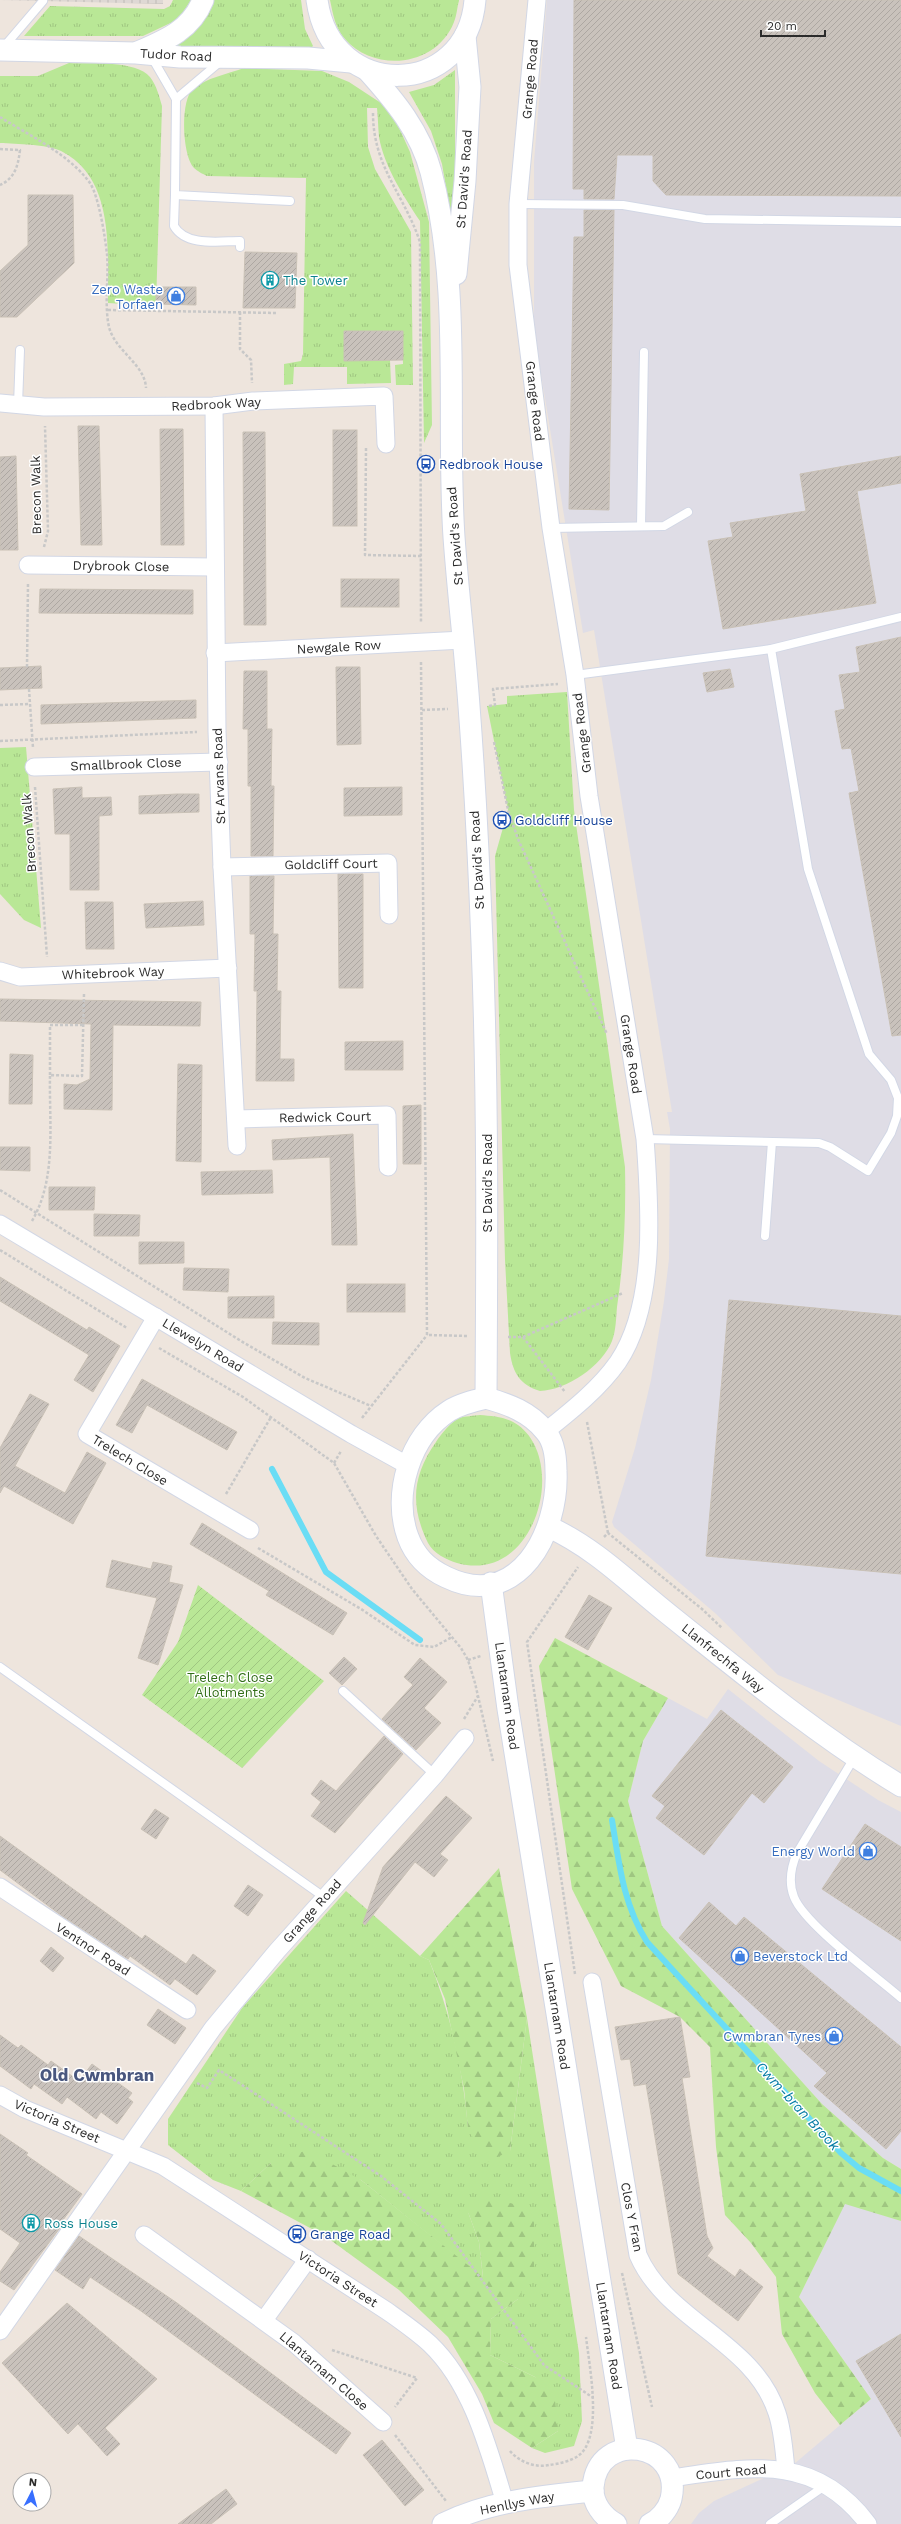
<svg xmlns="http://www.w3.org/2000/svg" width="901" height="2524" font-family="'Work Sans',sans-serif">
<style>
.industrial{fill:#dfdde6}
.grass{fill:url(#grass-tufts)}
.forest{fill:url(#forest-firs)}
.garden{fill:url(#garden-furrows)}
.plaza{fill:url(#plaza-grid)}
.lines{fill:none;stroke-linecap:round;stroke-linejoin:round}
.stream{stroke:#6addf5;stroke-width:6}
.building{fill:url(#building-hatch);stroke:#c9c1b6}
.service-casing{stroke:#d2d7e5;stroke-width:10}
.minor-casing{stroke:#d2d7e5;stroke-width:19}
.tertiary-casing{stroke:#d2d7e5;stroke-width:23}
.path{stroke:#c8c8c8;stroke-width:2.5;stroke-dasharray:3 2;stroke-linecap:butt}
.service{stroke:#fff;stroke-width:8}
.minor{stroke:#fff;stroke-width:17}
.tertiary{stroke:#fff;stroke-width:21}
.labels{text-anchor:middle;dominant-baseline:central;stroke-width:3;stroke-linejoin:round;paint-order:stroke}
.street-label{font-size:13px;fill:#2b2b2b;stroke:#fff}
.culture-label{font-size:13px;fill:#0d838f;stroke:#fff;text-anchor:start}
.shop-label{font-size:13px;fill:#366cbe;stroke:#fff;text-anchor:end}
.transit-label{font-size:13px;fill:#164399;stroke:#fff;text-anchor:start}
.park-label{font-size:13px;fill:#306d16;stroke:#fff}
.water-label{font-size:14px;font-style:italic;fill:#067ca4;stroke:#fff}
.district-label{font-size:17px;font-weight:bold;fill:#49577f;stroke:#fff}
</style>
<defs>
<pattern id="grass-tufts" width="24" height="20" patternUnits="userSpaceOnUse"><rect width="24" height="20" fill="#b9e796"/><path d="M3 7l-1-3M5 7V3M7 7l1-3M15 17l-1-3M17 17v-4M19 17l1-3" fill="none" stroke="#9fc681"/></pattern>
<pattern id="forest-firs" width="22" height="20" patternUnits="userSpaceOnUse"><rect width="22" height="20" fill="#b9e796"/><path d="M5 1l3.5 6h-7zM16 11l3.5 6h-7z" fill="#9fc681"/></pattern>
<pattern id="garden-furrows" width="10" height="10" patternUnits="userSpaceOnUse"><rect width="10" height="10" fill="#b9e796"/><path d="M-1 1l2-2M0 10L10 0M9 11l2-2" fill="none" stroke="#9fc681"/></pattern>
<pattern id="plaza-grid" width="8" height="8" patternUnits="userSpaceOnUse"><rect width="8" height="8" fill="#ded8d4"/><path d="M0 4h8M4 0v8" fill="none" stroke="#bfbab6"/></pattern>
<pattern id="building-hatch" width="6" height="6" patternUnits="userSpaceOnUse"><rect width="6" height="6" fill="#c9c2bc"/><path d="M-1 1l2-2M0 6l6-6M5 7l2-2" fill="none" stroke="#ada7a2"/></pattern>
</defs>
<rect width="100%" height="100%" fill="#eee5dd"/>
<g class="industrial">
<path d="M547 0H901V1726L778 1675 715 1613 614 1527 612 1522 635 1448 651 1380 664 1301 669 1259 670 1129 667 1112H672L594 630 583 633 534 330V162Z"/>
<path d="M728 1689 819 1761 878 1800 901 1812V2169L883 2158 822 2104 662 1926 628 1801 643 1741 668 1698 707 1719Z"/>
<path d="M845 2203 901 2221V2524H691L699 2513 714 2501 794 2464 871 2399 799 2297Z"/>
</g>
<g class="grass">
<path d="M173 0H191L179 19 143 36H24L50 6 164 9 170 6Z"/>
<path d="M209 0H301L305 29 313 46 310 49 168 46Z"/>
<path d="M330 0H459V1C457 7 457 15 454 22 437 66 376 74 345 39 335 28 333 14 330 0Z"/>
<path d="M69 63C90 64 136 60 150 77 157 86 159 96 162 106L156 306 108 303C107 252 116 179 61 151 46 144 17 144 0 143V76H38Z"/>
<path d="M244 68 322 71 349 82 384 105 392 112 410 152 429 222 432 425 424 443 420 221C404 197 384 166 379 137 378 127 378 117 377 108H367L368 147 375 169 411 232 413 385H396L395 365 403 364 402 331H344V360H390L391 383 347 384V367H294L293 384 284 385V364L301 361 303 354 306 178 207 176C203 174 197 171 194 168 182 156 180 100 193 89 206 78 227 74 244 68Z"/>
<path d="M455 70V241L442 164 431 131 409 92 434 85Z"/>
<path d="M567 692 574 810 625 1167C626 1214 624 1261 617 1307 616 1318 616 1331 612 1341 602 1366 567 1390 540 1391 520 1385 513 1373 510 1353L505 1260 495 856 508 810 487 706 507 704V696Z"/>
<path d="M26 747 41 928 24 920 0 894V748Z"/>
<path d="M480 1415C493 1416 507 1417 518 1425 569 1462 535 1585 457 1563 447 1560 433 1553 428 1543 410 1506 412 1476 436 1442 441 1434 451 1422 459 1418 465 1416 474 1416 480 1415Z"/>
<path d="M346 1891 420 1956 429 1960C451 2014 463 2071 468 2128L510 2151 527 2018 579 2353 582 2421 574 2446 545 2453 532 2448 558 2431 535 2377 490 2355 491 2319 518 2299 468 2212 479 2242 483 2278 361 2180 271 2163 241 2191 213 2180 168 2145V2119L242 2008Z"/>
</g>
<g class="forest">
<path d="M555 1638 668 1698 643 1741 628 1801 662 1926 822 2104 883 2158 901 2169V2221L845 2204 799 2297 871 2399 840 2425 815 2393 782 2334 776 2277 751 2243 725 2215 716 2147 710 2047 680 2017 621 1986 572 1889 539 1666Z"/>
<path d="M499 1868 527 2018 510 2151 487 2162 468 2129 464 2089 445 1999 429 1960 420 1956Z"/>
<path d="M307 2150 361 2180 483 2277 479 2242 468 2212 490 2198 534 2209V2268L518 2299 491 2319 490 2355 535 2377 555 2400 558 2431 532 2448 494 2423 482 2394 448 2337 399 2290 325 2236 241 2191 271 2163Z"/>
</g>
<path class="garden" d="M198 1585 324 1681 242 1768 142 1695 178 1642Z"/>
<path class="plaza" d="M0 0H163V4Z"/>
<g class="lines">
<g class="stream">
<path d="M272 1469 326 1572 420 1640"/>
<path d="M612 1820C619 1863 623 1904 647 1942L841 2153 859 2168 901 2191"/>
</g>
</g>
<g class="building">
<path d="M574 0H901V196L666 195 653 181V155H617L614 199H584V189H573Z"/>
<path d="M28 195H73L74 263 17 317H0V271L28 245Z"/>
<path d="M584 210H614L609 510 569 509 574 237H584Z"/>
<path d="M245 252 297 253 295 308H243Z"/>
<path d="M156 287H196V305L156 304Z"/>
<path d="M344 331H403V360L344 361Z"/>
<path d="M78 426H99L102 545H81Z"/>
<path d="M160 429H183L184 545H161Z"/>
<rect x="333" y="430" width="24" height="96"/>
<path d="M243 432H265L266 625H244Z"/>
<path d="M16 456 18 550H0V457Z"/>
<path d="M901 456V483L857 491 876 603 723 629 708 541 733 537 730 523 806 511 800 474Z"/>
<rect x="341" y="579" width="58" height="28"/>
<path d="M40 589 193 590V614L39 613Z"/>
<path d="M901 637V1035L892 1036 849 793 859 791 851 748 842 749 835 711 845 709 839 675 860 672 856 647Z"/>
<path d="M41 666 42 688 0 690V668Z"/>
<path d="M336 667H360L361 744 337 745Z"/>
<path d="M730 669 734 687 707 692 703 673Z"/>
<path d="M244 671H267V729H272L271 786H274L273 856H251V786H248V729H243Z"/>
<path d="M196 700V718L41 724V705Z"/>
<path d="M82 787V798L111 797 112 815 99 816V890H70V834H55L53 789Z"/>
<path d="M402 787V815L344 816V788Z"/>
<path d="M177 794H199V812L139 814V796Z"/>
<path d="M338 874H363V988H339Z"/>
<path d="M250 876H274L273 934H278L277 991H281L280 1059H294V1081H256L257 991H254L255 934H250Z"/>
<path d="M203 901 204 925 146 928 144 904Z"/>
<path d="M85 902H113L114 949H86Z"/>
<path d="M0 999 201 1002 200 1026 113 1025 112 1110 64 1109V1084L77 1085 90 1079 91 1024 0 1021Z"/>
<path d="M403 1041V1070H345V1042Z"/>
<path d="M10 1054 33 1055 32 1104H9Z"/>
<path d="M178 1064 202 1065 201 1162 176 1161Z"/>
<path d="M421 1105V1164H403V1106Z"/>
<path d="M353 1134 357 1245H332L330 1157 273 1160 272 1140Z"/>
<path d="M0 1147H30V1171L0 1170Z"/>
<path d="M272 1170 273 1193 202 1195 201 1172Z"/>
<path d="M49 1187H95L94 1210H49Z"/>
<path d="M94 1214 140 1215 139 1236H94Z"/>
<path d="M139 1242H184V1263L139 1264Z"/>
<path d="M184 1268 229 1269 228 1292 183 1290Z"/>
<path d="M0 1277 87 1330 89 1327 120 1346 93 1392 74 1380 89 1355 0 1301Z"/>
<rect x="347" y="1284" width="58" height="28"/>
<path d="M274 1296V1318H228V1297Z"/>
<path d="M729 1300 901 1316V1574L706 1556Z"/>
<path d="M273 1322 319 1323V1345L272 1344Z"/>
<path d="M142 1379 237 1432 227 1450 147 1405 132 1433 116 1425Z"/>
<path d="M30 1394 49 1404 15 1466 65 1493 87 1452 106 1463 73 1524 4 1486 0 1493V1448Z"/>
<path d="M202 1523 347 1613 333 1635 266 1595 269 1591 190 1544Z"/>
<path d="M112 1560 151 1569 153 1562 172 1566 169 1582 183 1585 158 1665 138 1658 157 1598 106 1587Z"/>
<path d="M589 1595 612 1608 588 1650 565 1637Z"/>
<path d="M344 1657 357 1669 342 1685 329 1673Z"/>
<path d="M420 1658 447 1682 424 1708 441 1723 416 1750 382 1719 413 1685 404 1677Z"/>
<path d="M721 1710 793 1767 764 1803 752 1793 704 1855 656 1818 665 1806 652 1796Z"/>
<path d="M384 1736 403 1754 335 1833 311 1816 321 1802 311 1794 321 1780 336 1791Z"/>
<path d="M446 1796 472 1818 440 1854 448 1860 434 1877 415 1862 365 1925 363 1923 383 1867Z"/>
<path d="M155 1809 169 1818 156 1839 141 1829Z"/>
<path d="M865 1824 901 1847V1941L822 1889Z"/>
<path d="M0 1836 142 1939 145 1935 186 1964 193 1954 216 1971 197 1995 175 1979 170 1985 130 1956 128 1959 62 1916 0 1870Z"/>
<path d="M248 1885 263 1895 248 1916 234 1906Z"/>
<path d="M709 1902 736 1926 744 1917 901 2047V2131L886 2149 814 2086 827 2073 679 1938Z"/>
<path d="M51 1947 64 1958 53 1972 40 1961Z"/>
<path d="M158 2009 186 2028 175 2044 147 2025Z"/>
<path d="M680 2017 690 2077 682 2078 707 2236 713 2248 707 2256 735 2277 740 2269 763 2287 738 2321 678 2274 646 2084 634 2086 630 2059 621 2060 615 2027Z"/>
<path d="M0 2035 18 2048 21 2045 48 2065 51 2061 79 2081 92 2064 132 2093 128 2098 133 2102 117 2124 101 2112 96 2119 67 2097 62 2104 34 2084 31 2089 0 2066Z"/>
<path d="M0 2134 28 2153 26 2155 82 2194 60 2224 62 2225 14 2290 0 2281V2272L20 2243 0 2229Z"/>
<path d="M79 2236 177 2303 351 2433 336 2454 141 2311 90 2277 83 2289 55 2270Z"/>
<path d="M67 2303 157 2379 105 2428 120 2444 107 2456 78 2424 68 2434 2 2363Z"/>
<path d="M901 2334V2437L856 2361Z"/>
<path d="M382 2440 424 2490 405 2506 363 2455Z"/>
<path d="M226 2489 237 2504 211 2524H178Z"/>
</g>
<g class="lines">
<defs>
<g id="service">
<path d="M3 48 43 1"/>
<path d="M151 56 176 99 175 195 290 201"/>
<path d="M176 99 221 61"/>
<path d="M175 195 174 226C186 247 220 241 240 241V247"/>
<path d="M518 204 623 205 705 219 901 222"/>
<path d="M18 405 20 350"/>
<path d="M641 526 644 352"/>
<path d="M551 528 664 526 688 512"/>
<path d="M575 675 771 649 901 617"/>
<path d="M645 1139 819 1143 830 1147 868 1171 891 1133 897 1116 898 1098 891 1080 869 1054 808 869 771 649"/>
<path d="M765 1236 772 1142"/>
<path d="M0 1667 324 1897"/>
<path d="M343 1691 435 1775"/>
<path d="M854 1758 797 1853C791 1867 788 1882 794 1897 805 1925 876 1976 901 1998"/>
<path d="M770 2524 826 2485"/>
</g>
<g id="minor">
<path d="M537 0 518 204V265L551 528 575 675 589 796 645 1139C650 1206 657 1304 618 1362 599 1389 571 1411 546 1431"/>
<path d="M0 403 44 407 214 406 253 401 384 396 386 444"/>
<path d="M214 406 217 731 222 867 237 1146"/>
<path d="M28 565 215 567"/>
<path d="M215 653 463 640"/>
<path d="M34 767 219 762"/>
<path d="M222 867 388 863 389 915"/>
<path d="M0 971 20 977 228 968"/>
<path d="M236 1119 387 1115 388 1167"/>
<path d="M0 1224 351 1434 407 1465"/>
<path d="M156 1317 87 1434 250 1530"/>
<path d="M0 1887 187 2010"/>
<path d="M592 1982 638 2255C667 2322 754 2341 777 2413 783 2431 784 2451 786 2470"/>
<path d="M0 2095 25 2109 163 2166 387 2311C401 2321 417 2332 430 2344 472 2384 489 2450 505 2503"/>
<path d="M144 2235 294 2343 383 2422"/>
<path d="M264 2320 308 2259"/>
<path d="M0 2331 213 2028 277 1951 435 1775 465 1738"/>
<path d="M671 2478C749 2467 814 2452 868 2524"/>
</g>
<g id="tertiary">
<path d="M317 0C331 102 467 99 475 0"/>
<path d="M0 50 136 53 180 57 308 58 351 62"/>
<path d="M138 52C166 40 191 30 203 0"/>
<path d="M367 70C395 101 420 131 431 172 462 291 446 416 454 537 458 593 465 650 469 706 475 785 479 864 482 943 488 1095 487 1246 486 1398"/>
<path d="M456 274 465 181 470 87 465 36"/>
<path d="M486 1398C508 1404 530 1412 545 1431 554 1441 556 1458 556 1471 559 1532 518 1612 446 1577 427 1568 415 1556 408 1537 392 1494 410 1436 449 1411 460 1404 473 1401 486 1398Z"/>
<path d="M549 1527C597 1549 631 1585 672 1617 747 1677 820 1737 901 1786"/>
<path d="M491 1583 508 1709 627 2449"/>
<path d="M443 2524C489 2501 543 2496 593 2491"/>
<path d="M616 2524C603 2517 592 2503 593 2487 598 2428 684 2442 671 2499 668 2510 659 2520 650 2524"/>
</g>
</defs>
<use href="#service" class="service-casing"/>
<use href="#minor" class="minor-casing"/>
<use href="#tertiary" class="tertiary-casing"/>
<g class="path">
<path d="M373 113C373 167 404 194 420 242L421 623"/>
<path d="M0 117C30 136 69 154 90 183 99 197 105 237 107 254 109 278 104 304 109 327 115 351 145 364 146 388"/>
<path d="M0 149 20 150C18 166 15 178 0 185"/>
<path d="M108 310 277 313"/>
<path d="M240 312V349L251 360 252 383"/>
<path d="M366 448 365 555 421 556"/>
<path d="M44 547 48 531 45 426"/>
<path d="M421 662 427 1335 467 1336"/>
<path d="M27 667 28 583"/>
<path d="M29 689 33 748"/>
<path d="M0 705 30 704"/>
<path d="M489 706 495 705 493 689 558 684"/>
<path d="M422 710 448 709"/>
<path d="M0 741 197 732"/>
<path d="M494 742 508 810 518 839 607 1034"/>
<path d="M35 787 47 957"/>
<path d="M50 1075V1025H83"/>
<path d="M0 1190 241 1341 305 1378 371 1406"/>
<path d="M32 1221C57 1178 49 1124 50 1075L82 1076 84 994"/>
<path d="M0 1250 127 1328"/>
<path d="M508 1337H523L623 1293"/>
<path d="M523 1337 565 1392"/>
<path d="M159 1348 243 1397 334 1463 376 1536 412 1589 461 1648 468 1660 475 1683 493 1761"/>
<path d="M362 1418 427 1335"/>
<path d="M587 1422 608 1533"/>
<path d="M334 1463 341 1451"/>
<path d="M226 1494 271 1417"/>
<path d="M604 1537 608 1533 702 1609 722 1628"/>
<path d="M258 1548 361 1609 415 1645 434 1647 452 1637"/>
<path d="M468 1660 481 1656"/>
<path d="M464 1719 478 1696"/>
<path d="M575 1974 527 1642 578 1567"/>
<path d="M197 2083 207 2088 219 2070 381 2176 441 2224 544 2365 592 2397"/>
<path d="M622 2273 652 2407"/>
<path d="M332 2350 417 2378 395 2407"/>
<path d="M395 2435 446 2501"/>
<path d="M510 2451C519 2462 536 2468 549 2465 558 2464 571 2461 578 2456 604 2438 589 2364 586 2337"/>
</g>
<use href="#service" class="service"/>
<use href="#minor" class="minor"/>
<use href="#tertiary" class="tertiary"/>
</g>
<defs>
<symbol id="building-ring" viewBox="-11 -11 22 22"><circle r="9.5" fill="#fff" stroke="#0f9aa8" stroke-width="1.5"/><path d="M-4-6H4V6H1V3H-1V6H-4ZM-2.5-4.3h1.7v1.8h-1.7ZM.8-4.3h1.7v1.8H.8ZM-2.5-1h1.7V.8h-1.7ZM.8-1h1.7V.8H.8Z" fill="#0f9aa8"/></symbol>
<symbol id="shop-ring" viewBox="-11 -11 22 22"><circle r="9.5" fill="#fff" stroke="#3f7fe0" stroke-width="1.5"/><path d="M-5-2.5h2.3a2.7 3.5 0 0 1 5.4 0H5L5.5 6h-11ZM-1.5-2.5h3a1.5 2.3 0 0 0-3 0Z" fill="#3f7fe0"/></symbol>
<symbol id="bus-ring" viewBox="-11 -11 22 22"><circle r="9.5" fill="#fff" stroke="#1a4fb4" stroke-width="1.5"/><path d="M-5-6H5V4H4V6H2V4H-2V6H-4V4H-5ZM-3.5-4V0h7V-4ZM-3.5 1.2v1.5H-2V1.2ZM2 1.2v1.5H3.5V1.2Z" fill="#1a4fb4"/></symbol>
</defs>
<g fill-rule="evenodd">
<use href="#building-ring" x="260" y="270" width="20" height="20"/>
<use href="#shop-ring" x="166" y="286" width="20" height="20"/>
<use href="#bus-ring" x="416" y="454" width="20" height="20"/>
<use href="#bus-ring" x="492" y="810" width="20" height="20"/>
<use href="#shop-ring" x="858" y="1841" width="20" height="20"/>
<use href="#shop-ring" x="730" y="1946" width="20" height="20"/>
<use href="#shop-ring" x="824" y="2026" width="20" height="20"/>
<use href="#building-ring" x="21" y="2213" width="20" height="20"/>
<use href="#bus-ring" x="287" y="2224" width="20" height="20"/>
</g>
<g class="labels">
<g class="street-label">
<text transform="translate(176 55) rotate(3)">Tudor Road</text>
<text transform="translate(530 79) rotate(-85)">Grange Road</text>
<text transform="translate(464 179) rotate(-86)">St David's Road</text>
<text transform="translate(535 401) rotate(83)">Grange Road</text>
<text transform="translate(216 404) rotate(-3)">Redbrook Way</text>
<text transform="translate(36 495) rotate(-91)">Brecon Walk</text>
<text transform="translate(455 536) rotate(-94)">St David's Road</text>
<text transform="translate(121 566) rotate(1)">Drybrook Close</text>
<text transform="translate(339 647) rotate(-3)">Newgale Row</text>
<text transform="translate(582 733) rotate(-97)">Grange Road</text>
<text transform="translate(126 764) rotate(-2)">Smallbrook Close</text>
<text transform="translate(219 776) rotate(-92)">St Arvans Road</text>
<text transform="translate(29 833) rotate(-94)">Brecon Walk</text>
<text transform="translate(477 860) rotate(-93)">St David's Road</text>
<text transform="translate(331 864) rotate(-1)">Goldcliff Court</text>
<text transform="translate(113 973) rotate(-2)">Whitebrook Way</text>
<text transform="translate(631 1054) rotate(81)">Grange Road</text>
<text transform="translate(325 1117) rotate(-1)">Redwick Court</text>
<text transform="translate(487 1183) rotate(-90)">St David's Road</text>
<text transform="translate(203 1345) rotate(31)">Llewelyn Road</text>
<text transform="translate(130 1460) rotate(31)">Trelech Close</text>
<text transform="translate(723 1658) rotate(39)">Llanfrechfa Way</text>
<text transform="translate(507 1696) rotate(82)">Llantarnam Road</text>
<text transform="translate(312 1911) rotate(-48)">Grange Road</text>
<text transform="translate(93 1949) rotate(33)">Ventnor Road</text>
<text transform="translate(557 2016) rotate(81)">Llantarnam Road</text>
<text transform="translate(57 2121) rotate(23)">Victoria Street</text>
<text transform="translate(632 2217) rotate(79)">Clos Y Fran</text>
<text transform="translate(338 2279) rotate(33)">Victoria Street</text>
<text transform="translate(609 2336) rotate(81)">Llantarnam Road</text>
<text transform="translate(324 2371) rotate(41)">Llantarnam Close</text>
<text transform="translate(731 2472) rotate(-5)">Court Road</text>
<text transform="translate(517 2503) rotate(-11)">Henllys Way</text>
</g>
<g class="culture-label">
<text x="283" y="280">The Tower</text>
<text x="44" y="2223">Ross House</text>
</g>
<g class="shop-label">
<text x="163" y="289">Zero Waste<tspan x="163" dy="15">Torfaen</tspan></text>
<text x="855" y="1851">Energy World</text>
<text x="753" y="1956" text-anchor="start">Beverstock Ltd</text>
<text x="821" y="2036">Cwmbran Tyres</text>
</g>
<g class="transit-label">
<text x="439" y="464">Redbrook House</text>
<text x="515" y="820">Goldcliff House</text>
<text x="310" y="2234">Grange Road</text>
</g>
<g class="park-label">
<text x="230" y="1677">Trelech Close<tspan x="230" dy="15">Allotments</tspan></text>
</g>
<g class="water-label">
<text transform="translate(798 2106) rotate(47)">Cwm-bran Brook</text>
</g>
<g class="district-label">
<text x="97" y="2075">Old Cwmbran</text>
</g>
</g>
<g transform="translate(32 2492) rotate(6)"><circle r="19" fill="#ffffff" stroke="#aaaaaa"/>
<path d="M0-3L7 15L0 10L-7 15Z" fill="#386fff"/>
<text y="-6" font-size="11" font-weight="bold" text-anchor="middle" fill="#2b2b2b">N</text>
</g>
<path d="M761 30v6h64v-6" fill="none" stroke="#2b2b2b" stroke-width="2"/>
<text x="767" y="30" font-size="12" fill="#2b2b2b" stroke="#ffffff" stroke-width="3" paint-order="stroke">20 m</text>
</svg>
